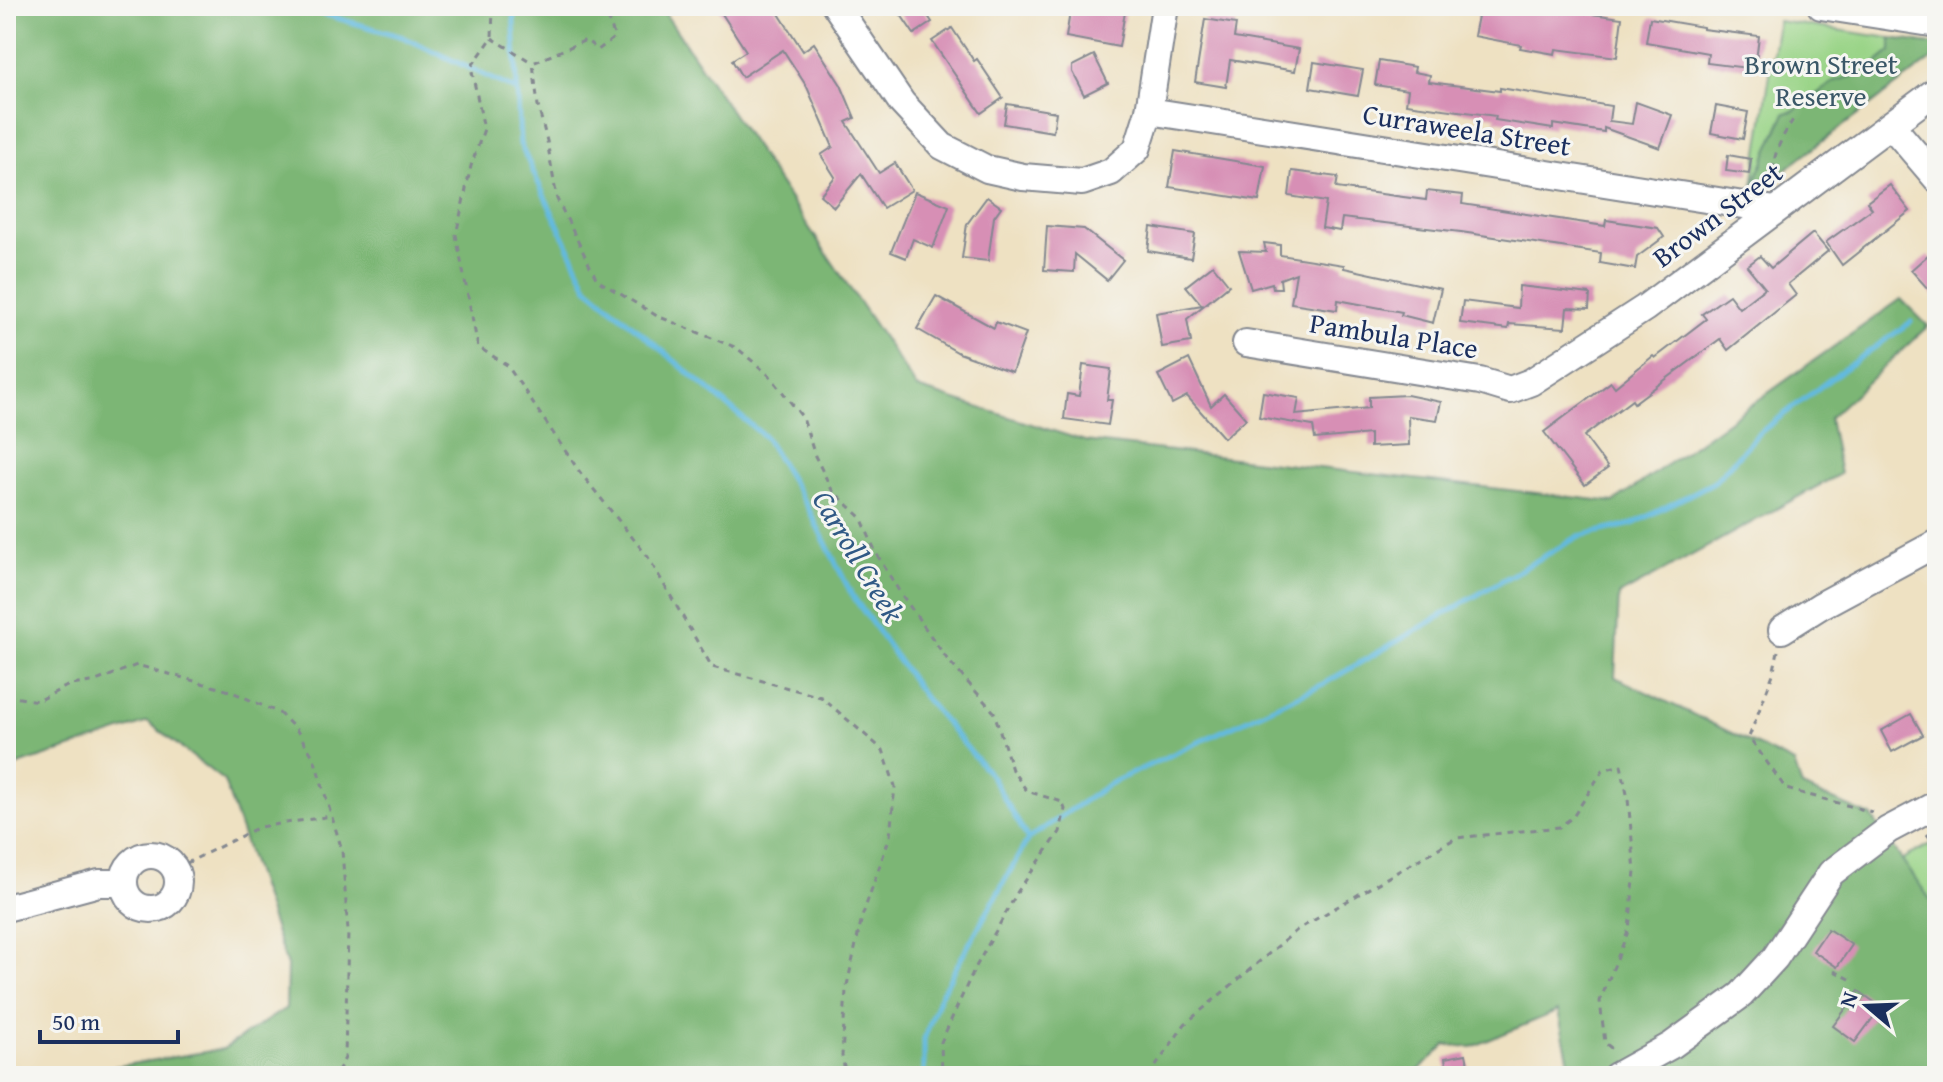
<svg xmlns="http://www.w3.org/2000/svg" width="1943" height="1082" font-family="'Gentium Book Plus',serif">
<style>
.green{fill:#9ad487;stroke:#5a8272;stroke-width:2}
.forest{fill:#7bb674;stroke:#4b7269;stroke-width:2}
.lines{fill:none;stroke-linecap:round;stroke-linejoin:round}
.stream{stroke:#62bae0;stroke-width:5}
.building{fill:#d78fb5}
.minor-casing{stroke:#848890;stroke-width:30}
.path{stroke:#848890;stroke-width:3;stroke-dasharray:6 6;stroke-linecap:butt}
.minor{stroke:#fff;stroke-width:26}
.labels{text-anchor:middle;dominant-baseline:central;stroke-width:6;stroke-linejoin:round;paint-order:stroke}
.park-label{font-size:28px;fill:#3b5868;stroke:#f6f6f2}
.street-label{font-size:28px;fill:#1b2f5e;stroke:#f6f6f2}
.water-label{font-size:30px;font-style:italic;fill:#305985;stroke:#f6f6f2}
</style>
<rect width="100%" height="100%" fill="#f6f6f2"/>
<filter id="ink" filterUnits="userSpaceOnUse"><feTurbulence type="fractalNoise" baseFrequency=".0125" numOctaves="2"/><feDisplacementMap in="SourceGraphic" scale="16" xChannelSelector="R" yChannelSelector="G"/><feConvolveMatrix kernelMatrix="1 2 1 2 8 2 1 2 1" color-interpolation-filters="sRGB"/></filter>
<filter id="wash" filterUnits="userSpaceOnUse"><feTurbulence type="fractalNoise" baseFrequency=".006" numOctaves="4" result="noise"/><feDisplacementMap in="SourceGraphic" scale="32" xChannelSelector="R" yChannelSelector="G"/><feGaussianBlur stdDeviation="1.8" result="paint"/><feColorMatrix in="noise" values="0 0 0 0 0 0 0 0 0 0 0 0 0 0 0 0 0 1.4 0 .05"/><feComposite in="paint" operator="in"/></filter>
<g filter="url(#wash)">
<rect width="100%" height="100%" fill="#eee1c2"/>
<g class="green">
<path d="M1778 21 1937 45V55L1771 180 1753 185Z"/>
<path d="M1937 841V994L1859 882Z"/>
</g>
<g class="forest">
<path d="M6 6H660L917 388 1085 441 1614 502 1901 299 1928 326 1829 418 1840 474 1619 595 1615 677 1794 763 1802 787 1871 816 1937 909V1076H1572L1558 1011 1472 1047 1446 1045 1418 1071V1076H57L223 1049 286 1008 287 966 224 781 148 722 6 769Z"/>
<path d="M1891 38 1937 45V55L1771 180 1753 185 1785 113 1793 111 1835 81 1864 73 1891 51Z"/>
</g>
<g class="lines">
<g class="stream">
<path d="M248 6 302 8 403 37 516 90"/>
<path d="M513 6 520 144 588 288 765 437 808 508 852 595 924 697 991 776 1028 839 940 996 924 1039V1076"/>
<path d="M1028 839 1109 784 1325 683 1579 536 1633 524 1714 482 1758 434 1841 371 1911 322"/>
</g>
</g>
<g id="blocks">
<g class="building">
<path d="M717 6H774L803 51 814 43 841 85 855 118 846 122 879 173 895 163 912 190 883 208 861 174 834 207 820 195 835 177 821 155 833 147 807 87 783 50 742 77 732 60 746 51Z"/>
<path d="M895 6H921L932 22 914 34Z"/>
<path d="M1071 6H1126L1119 47 1066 37Z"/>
<path d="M1480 6H1562V10L1622 18 1617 57 1556 49 1555 54 1520 48 1521 45 1474 36Z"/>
<path d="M1650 18 1703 27V29L1759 36 1755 69 1707 63 1708 53 1646 42Z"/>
<path d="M1205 19 1236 24 1234 38 1299 49 1295 71 1230 60 1226 87 1195 82Z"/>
<path d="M952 28 974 61 977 59 1003 98 981 113 932 41Z"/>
<path d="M1094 55 1108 83 1084 95 1072 72V66Z"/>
<path d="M1379 61 1415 67 1414 72 1430 75 1429 82 1500 91V88L1611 106 1609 121 1632 124 1636 102 1672 115 1660 148 1604 128V132L1553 124V129L1495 120 1496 116 1406 104 1408 90 1375 85Z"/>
<path d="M1314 62 1363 70 1358 96 1310 88Z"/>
<path d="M1007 104 1056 112 1053 132 1004 124Z"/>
<path d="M1716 106 1748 112 1743 139 1711 133Z"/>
<path d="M1175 151 1265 166 1259 201 1169 187Z"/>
<path d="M1728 155 1751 159 1749 174 1726 171Z"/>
<path d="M1292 171 1338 177 1336 188 1426 200 1427 191 1463 195 1462 204 1605 226 1606 220 1658 228 1664 237 1637 257 1635 269 1600 263 1601 253 1461 232 1342 218 1340 231 1322 228 1326 202 1289 196Z"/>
<path d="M1890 185 1910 211 1842 265 1826 242 1872 209 1867 202Z"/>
<path d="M915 192 949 206 933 248 913 239 906 258 891 252Z"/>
<path d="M987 197 1001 207 994 217 988 261 962 258 967 224Z"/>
<path d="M1047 226 1084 229 1123 260 1107 280 1075 254 1074 272 1044 270Z"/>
<path d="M1151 227 1195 234 1191 258 1148 251Z"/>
<path d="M1813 233 1828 251 1788 284 1796 295 1728 350 1720 339 1634 403 1632 400 1584 436 1608 468 1585 485 1544 432 1611 382 1615 387 1653 356 1655 358 1706 319 1702 314 1729 295 1739 308 1765 288 1747 266 1760 256 1771 268Z"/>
<path d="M1264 243 1280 245V255L1344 265V268L1441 289 1433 323 1401 315 1402 312 1338 300 1337 310 1291 303 1296 273 1280 279 1281 288H1273L1272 283 1251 289 1239 251 1266 252Z"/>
<path d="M1928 255 1937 265V299L1911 270Z"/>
<path d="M1213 265 1229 285 1187 319 1191 342 1162 347 1156 313 1202 305 1186 286Z"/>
<path d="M1519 286 1590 294 1589 309 1567 308 1565 328 1509 324 1508 329 1460 323 1463 301 1518 308Z"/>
<path d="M936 296 994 328 996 322 1026 333 1012 372 959 353 917 329Z"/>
<path d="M1189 359 1211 406 1224 394 1246 419 1224 438 1187 396 1172 404 1158 375Z"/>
<path d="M1083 365 1111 369 1107 400H1112L1108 425 1064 419 1067 394 1079 396Z"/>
<path d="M1263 392 1299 398 1296 415 1369 408V397L1407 395 1441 402 1437 420 1408 416 1409 445 1370 447V434L1315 439 1313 426 1259 417Z"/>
<path d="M1911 714 1923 735 1892 752 1881 731Z"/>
<path d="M1828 929 1852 945 1837 967 1813 951Z"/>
<path d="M1859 991 1881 1007 1855 1042 1833 1026Z"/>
<path d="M1466 1054 1470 1074 1448 1076 1445 1058Z"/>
</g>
</g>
</g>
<g filter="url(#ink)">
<use href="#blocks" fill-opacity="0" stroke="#848890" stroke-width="2"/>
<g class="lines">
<defs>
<g id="minor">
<path d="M836 6 902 103 942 146 987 169 1023 177 1082 182 1111 172 1137 149 1149 111 1165 6"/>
<path d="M1821 6 1937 24"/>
<path d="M1149 111 1775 210"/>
<path d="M1891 125 1937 179"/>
<path d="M1246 343 1480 381 1510 390 1531 382 1645 308 1937 90"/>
<path d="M1782 630 1820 606 1937 543"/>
<circle cx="151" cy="882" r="27"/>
<path d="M6 908 99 883H123"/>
<path d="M1616 1076 1672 1045 1741 995 1775 958 1831 873 1888 830 1937 804"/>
</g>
</defs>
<use href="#minor" class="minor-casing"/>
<g class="path">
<path d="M392 6H401"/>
<path d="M493 6 492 38 471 67 484 129 471 166 456 235 478 347 507 365 579 471 648 557 712 667 821 697 883 750 895 786 890 836 862 917 846 990 842 1056 846 1076"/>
<path d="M611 6 607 17 615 37 598 50 586 40 533 63 538 106 547 141 557 199 597 280 657 316 737 348 770 376 803 418 815 456 832 490 861 517 876 553 899 591 947 659 994 712 1012 770 1027 791 1062 802 1065 809 1060 832 1018 891 973 972 941 1042 942 1076"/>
<path d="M492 38 533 63"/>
<path d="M1775 182C1768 161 1783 134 1795 117"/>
<path d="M1778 651 1773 674 1749 737 1786 789 1872 812"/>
<path d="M6 696 38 701 67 686 96 681 137 665 230 691 279 713 296 729 314 758 342 850 348 931 345 1058 335 1076"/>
<path d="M1927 834 1937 847"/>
<path d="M175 869 259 827 332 816"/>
<path d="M1834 971 1854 981"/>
<path d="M1149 1076 1185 1024 1297 930 1456 838 1559 827 1573 817 1603 770 1621 765 1628 799 1635 871 1629 929 1600 1001 1605 1043 1616 1052"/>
</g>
<use href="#minor" class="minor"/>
</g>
</g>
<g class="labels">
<g class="park-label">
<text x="1821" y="63">Brown Street<tspan x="1821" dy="32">Reserve</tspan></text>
</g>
<g class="street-label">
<text transform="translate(1467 129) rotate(9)">Curraweela Street</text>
<text transform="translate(1717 214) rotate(-37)">Brown Street</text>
<text transform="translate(1394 335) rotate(9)">Pambula Place</text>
</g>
<g class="water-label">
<text transform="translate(859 556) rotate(59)">Carroll Creek</text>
</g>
</g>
<rect width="1943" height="1082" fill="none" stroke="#f6f6f2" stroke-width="32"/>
<g transform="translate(1867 1006) rotate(289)" stroke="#f6f6f2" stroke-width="6" paint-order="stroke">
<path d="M0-6L14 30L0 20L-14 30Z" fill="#1b2f5e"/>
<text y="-12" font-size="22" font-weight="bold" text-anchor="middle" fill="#1b2f5e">N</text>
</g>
<path d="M40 1030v12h138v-12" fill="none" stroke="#1b2f5e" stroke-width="4"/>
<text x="52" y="1030" font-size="24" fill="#1b2f5e" stroke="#f6f6f2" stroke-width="6" paint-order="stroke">50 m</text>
</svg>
